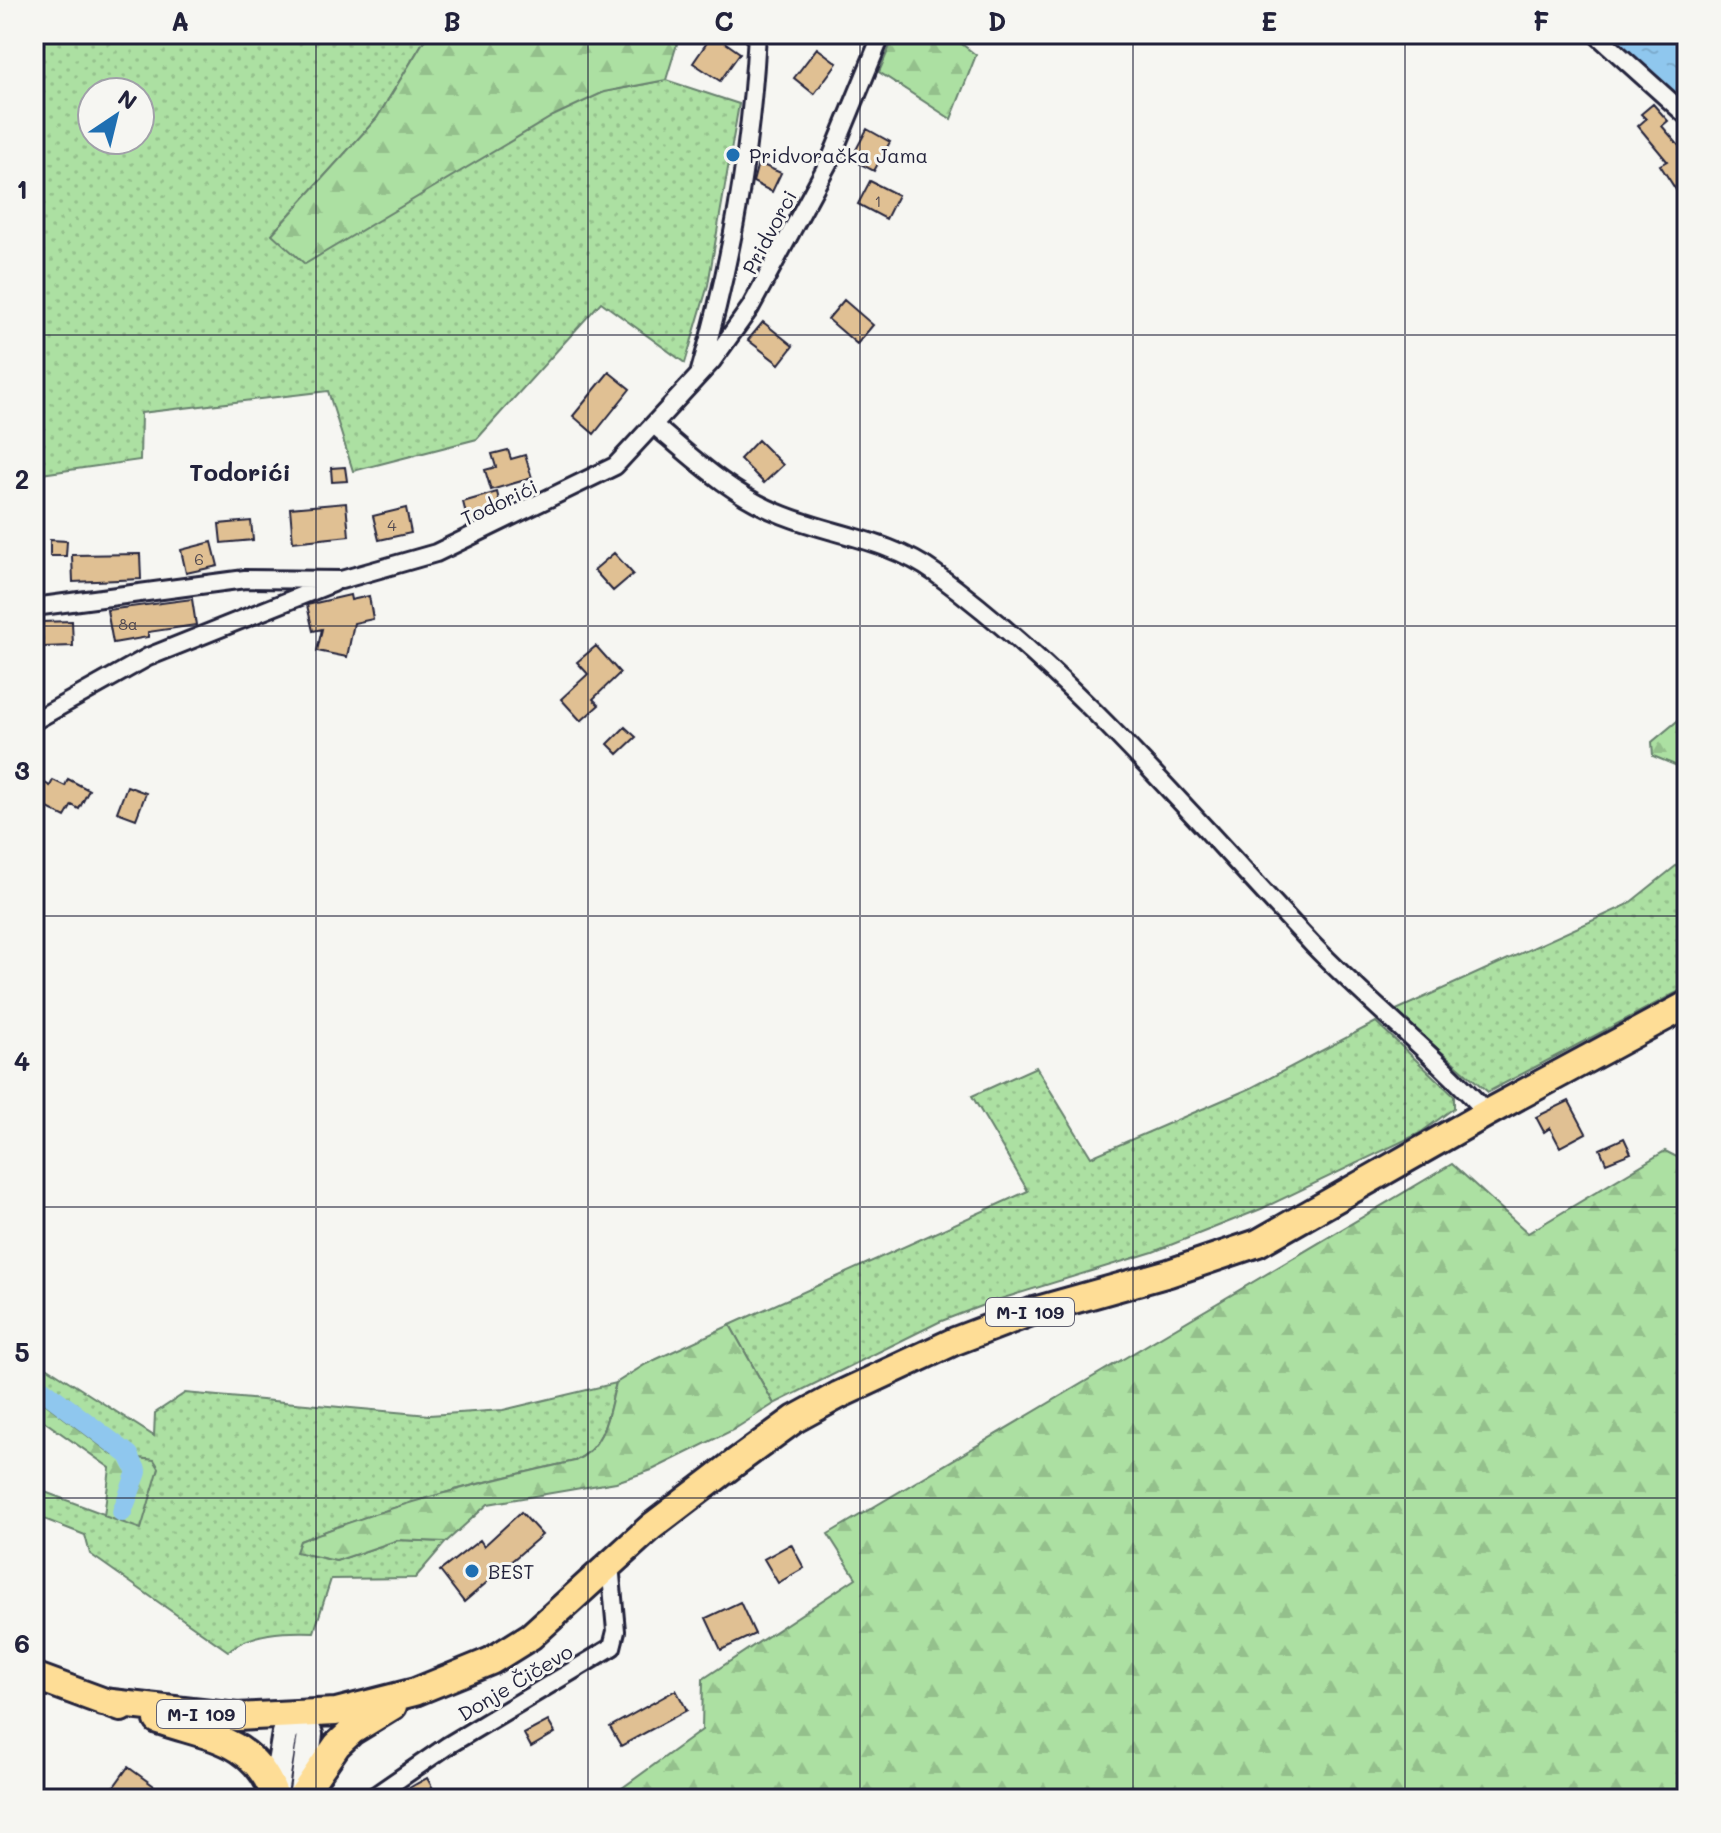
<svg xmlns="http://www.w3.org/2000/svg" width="1721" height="1833" viewBox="0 0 1721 1833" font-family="Mali,sans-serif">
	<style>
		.grass { fill: url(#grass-dots); stroke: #67816e; stroke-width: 2; fill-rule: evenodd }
		.forest { fill: url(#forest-firs); stroke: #67816e; stroke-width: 2 }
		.water { fill: url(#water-ripples); stroke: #6385a6; stroke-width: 2 }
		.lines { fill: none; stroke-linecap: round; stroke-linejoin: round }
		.canal { stroke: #8fc7ee; stroke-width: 20 }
		.building { fill: #e0c093; stroke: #22223b; stroke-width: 2 }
		.street-casing { stroke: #22223b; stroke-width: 22 }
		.secondary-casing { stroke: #22223b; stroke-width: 30 }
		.primary-casing { stroke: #22223b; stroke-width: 32 }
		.street { stroke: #f6f6f2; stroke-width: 16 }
		.secondary { stroke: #f6f6f2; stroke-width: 24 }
		.primary { stroke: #fedd96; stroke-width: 26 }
		.grid { fill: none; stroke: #22223b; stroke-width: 2; stroke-opacity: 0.55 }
		.poi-dot { fill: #1f6fb2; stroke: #f6f6f2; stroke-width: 3 }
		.labels { text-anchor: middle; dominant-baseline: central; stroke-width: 6; stroke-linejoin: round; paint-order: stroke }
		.number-label { font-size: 16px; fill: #524a51 }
		.shield { fill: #f6f6f2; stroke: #626272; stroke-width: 2 }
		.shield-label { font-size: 18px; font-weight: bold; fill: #22223b }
		.poi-label { font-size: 20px; fill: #22223b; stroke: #f6f6f2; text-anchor: start }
		.street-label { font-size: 20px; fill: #22223b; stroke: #f6f6f2 }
		.quarter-label { font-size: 24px; font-weight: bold; fill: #22223b; stroke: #f6f6f2 }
		.neatline { fill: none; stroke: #22223b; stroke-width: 3 }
		.grid-label { font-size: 26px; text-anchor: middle; font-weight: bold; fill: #22223b }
	</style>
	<defs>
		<pattern id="grass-dots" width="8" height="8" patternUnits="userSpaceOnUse" patternTransform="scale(2)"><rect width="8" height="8" fill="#ace0a2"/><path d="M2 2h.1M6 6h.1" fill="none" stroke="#94c08c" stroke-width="1.8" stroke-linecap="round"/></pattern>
		<pattern id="forest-firs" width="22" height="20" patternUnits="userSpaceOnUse" patternTransform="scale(2)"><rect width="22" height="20" fill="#ace0a2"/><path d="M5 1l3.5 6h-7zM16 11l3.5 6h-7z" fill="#94c08c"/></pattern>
		<pattern id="water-ripples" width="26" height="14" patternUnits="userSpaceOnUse" patternTransform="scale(2)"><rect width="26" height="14" fill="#8fc7ee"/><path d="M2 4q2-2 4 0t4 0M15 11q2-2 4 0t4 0" fill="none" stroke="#7babcd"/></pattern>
	</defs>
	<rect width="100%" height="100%" fill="#f6f6f2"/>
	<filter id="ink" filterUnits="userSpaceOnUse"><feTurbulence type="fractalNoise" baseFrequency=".0125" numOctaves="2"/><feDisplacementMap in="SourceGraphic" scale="16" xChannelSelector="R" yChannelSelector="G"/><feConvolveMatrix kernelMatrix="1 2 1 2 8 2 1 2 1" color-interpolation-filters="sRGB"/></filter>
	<g filter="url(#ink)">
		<!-- grass -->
		<path class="grass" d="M34,34H428L377,118L272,234L604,92L666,80L739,104L708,285L685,363L601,302L477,439L353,471L328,391L141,413L140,460L34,475ZM92,92H140V140H92Z
			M1687,857V987L1488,1092L1394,1011L1627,905Z
			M1376,1022L1454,1096V1108L1420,1133L1261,1209L1153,1252L994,1301L939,1322L774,1404L730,1325L1028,1191L972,1096L1036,1067L1091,1157L1251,1088Z
			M34,1359L154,1436L155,1413L185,1393L429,1415L503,1410L616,1383C608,1413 606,1446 575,1461C480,1482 390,1505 300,1541L297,1552L336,1561L398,1540L446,1542L415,1578L331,1579L314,1632C285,1631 251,1632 228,1651L90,1554L85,1535L34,1515V1488L141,1528L154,1460L113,1455L34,1395Z
			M1474,1795L1612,1799H1457Z"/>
		<!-- forest -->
		<path class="forest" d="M428,34H680L666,80L604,92L553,116L305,264L272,234L377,118Z
			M895,34H949L976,55L951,119L879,72Z
			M1687,713V770L1653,756L1652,742Z
			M1665,1151L1687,1162V1799L1474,1795L1457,1799H607L702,1730L703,1679L856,1578L828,1534L1452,1164L1528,1233Z
			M730,1325L774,1404L733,1430L652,1470L616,1482L488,1504L446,1542L398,1540L336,1561L296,1552L300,1541C390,1505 480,1482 575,1461C606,1446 608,1413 616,1383L646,1364Z
			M34,1395L113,1455L154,1460L159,1468L141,1529L104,1516L110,1468L34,1414Z"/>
		<!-- water -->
		<path class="water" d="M1602,34H1687V105L1634,66Z"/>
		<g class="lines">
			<!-- canal -->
			<path class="canal" d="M34,1383L129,1455L137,1472L122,1512"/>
		</g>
		<!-- building -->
		<path class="building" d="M713,34L740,53L720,81L693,63Z
			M817,48L837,63L814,94L794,78Z
			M1653,104L1668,121L1662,126L1687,155V207L1660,165L1667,161L1638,126L1646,119L1641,114Z
			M867,129L890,142L874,171L851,159Z
			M758,163L781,173L772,192L753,182Z
			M870,181L898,195L886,219L858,204Z
			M844,300L873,325L857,344L828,319Z
			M763,322L793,346L779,364L748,340Z
			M609,372L630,389L594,434L573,416Z
			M758,440L783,465L764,483L740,459Z
			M508,450L511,459L525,455L532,478L491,490L485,470L496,467L492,454Z
			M345,467L347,481L332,482L331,468Z
			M497,492L501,509L468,522L463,502Z
			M346,503L349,536L293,542L290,508Z
			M406,508L411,533L379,540L373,516Z
			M251,521L253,540L221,543L219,524Z
			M50,540L67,541L66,556H50Z
			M212,542L218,566L186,573L181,550Z
			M614,553L633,574L613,591L594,570Z
			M140,554L141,579L73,582L72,555Z
			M350,595L351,600L369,596L373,619L354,623L347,657L317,651L322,629L313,631L307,605Z
			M192,599L196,625L148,632V637L113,643L107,610Z
			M72,621L73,646L43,647L41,622Z
			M596,646L620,673L593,699L599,705L581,721L561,699L588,674L577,662Z
			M625,727L636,737L618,754L608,744Z
			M68,779L89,790L79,809L72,805L65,817L34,801L43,782L50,786L53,780L65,786Z
			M127,786L146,793L136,819L117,812Z
			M1569,1101L1586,1133L1560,1147L1550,1128L1544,1132L1536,1117Z
			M1624,1138L1631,1153L1606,1163L1600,1149Z
			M521,1512L542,1535L464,1602L440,1571L480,1540L484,1546Z
			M791,1544L804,1568L778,1583L764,1559Z
			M740,1602L755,1634L721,1650L706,1618Z
			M676,1690L687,1710L621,1746L610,1727Z
			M548,1721L555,1733L531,1747L524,1734Z
			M128,1767L172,1799H105Z
			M427,1778L439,1799H391L416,1784Z"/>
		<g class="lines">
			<defs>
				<path id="street" d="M1596,34L1687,116
					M700,371C732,260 751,149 757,34
					M655,426C695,460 733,496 783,515C833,535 890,540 935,573C1078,678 1192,817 1313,945C1369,1003 1433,1053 1487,1113
					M34,607L245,579L341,580L436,553L615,466L712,361L750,308L831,158L882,34
					M34,721L148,657L333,583
					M370,1799L447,1746L612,1647L616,1631L610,1564"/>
				<path id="secondary" d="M274,1799L285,1733L299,1714L310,1734L301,1798"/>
				<path id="primary" d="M34,1676L121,1708
					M103,1702L237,1717L336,1712L415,1692L491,1661L531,1636L651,1527L736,1462L795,1419L839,1395L955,1341L1034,1311L1169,1273L1258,1243L1487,1113L1687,1005
					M158,1720C211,1738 254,1739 275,1796
					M301,1797L337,1745L352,1731L393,1706"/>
			</defs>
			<!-- street casing -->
			<use href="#street" class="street-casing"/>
			<!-- secondary casing -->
			<use href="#secondary" class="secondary-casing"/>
			<!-- primary casing -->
			<use href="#primary" class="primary-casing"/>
			<!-- street -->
			<use href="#street" class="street"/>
			<!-- secondary -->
			<use href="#secondary" class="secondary"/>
			<!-- primary -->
			<use href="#primary" class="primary"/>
		</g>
	</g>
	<!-- grid -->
	<path class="grid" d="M316,34V1799M588,34V1799M860,34V1799M1133,34V1799M1405,34V1799M34,335H1687M34,626H1687M34,916H1687M34,1207H1687M34,1498H1687"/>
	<!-- markers -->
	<g class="poi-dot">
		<circle cx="733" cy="155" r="8"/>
		<circle cx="472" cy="1571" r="8"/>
	</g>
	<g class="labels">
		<!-- number labels -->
		<g class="number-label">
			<text x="878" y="200">1</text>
			<text x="392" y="524">4</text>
			<text x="199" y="558">6</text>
			<text x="128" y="623">8a</text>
		</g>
		<!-- shield labels -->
		<g class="shield">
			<rect x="986" y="1298" width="88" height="28" rx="6"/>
			<rect x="157" y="1700" width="88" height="28" rx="6"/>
		</g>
		<g class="shield-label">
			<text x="1030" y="1312">M-I 109</text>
			<text x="201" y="1714">M-I 109</text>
		</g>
		<!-- poi labels -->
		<g class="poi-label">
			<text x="749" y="155">Pridvoračka Jama</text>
			<text x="488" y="1571">BEST</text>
		</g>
		<!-- street labels -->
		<g class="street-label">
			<text transform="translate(769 232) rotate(-62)">Pridvorci</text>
			<text transform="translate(499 502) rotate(-25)">Todorići</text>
			<text transform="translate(515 1682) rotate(-31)">Donje Čičevo</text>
		</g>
		<!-- quarter labels -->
		<g class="quarter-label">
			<text x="240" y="471">Todorići</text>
		</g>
	</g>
	<!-- margin -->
	<rect width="1721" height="1833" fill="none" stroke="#f6f6f2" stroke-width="88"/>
	<!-- north arrow -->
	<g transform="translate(116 116) rotate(35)"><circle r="38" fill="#f6f6f2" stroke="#a1a1a9" stroke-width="2"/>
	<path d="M0-6L14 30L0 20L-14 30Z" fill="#1f6fb2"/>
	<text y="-12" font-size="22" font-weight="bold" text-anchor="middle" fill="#22223b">N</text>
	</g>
	<rect x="44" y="44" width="1633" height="1745" class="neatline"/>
	<g class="grid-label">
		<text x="180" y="31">A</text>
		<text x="452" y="31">B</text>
		<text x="724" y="31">C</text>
		<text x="997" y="31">D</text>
		<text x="1269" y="31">E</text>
		<text x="1541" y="31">F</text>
		<text x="22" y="199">1</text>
		<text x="22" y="489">2</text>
		<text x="22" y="780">3</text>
		<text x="22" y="1071">4</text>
		<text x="22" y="1362">5</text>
		<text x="22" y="1653">6</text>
	</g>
</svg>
